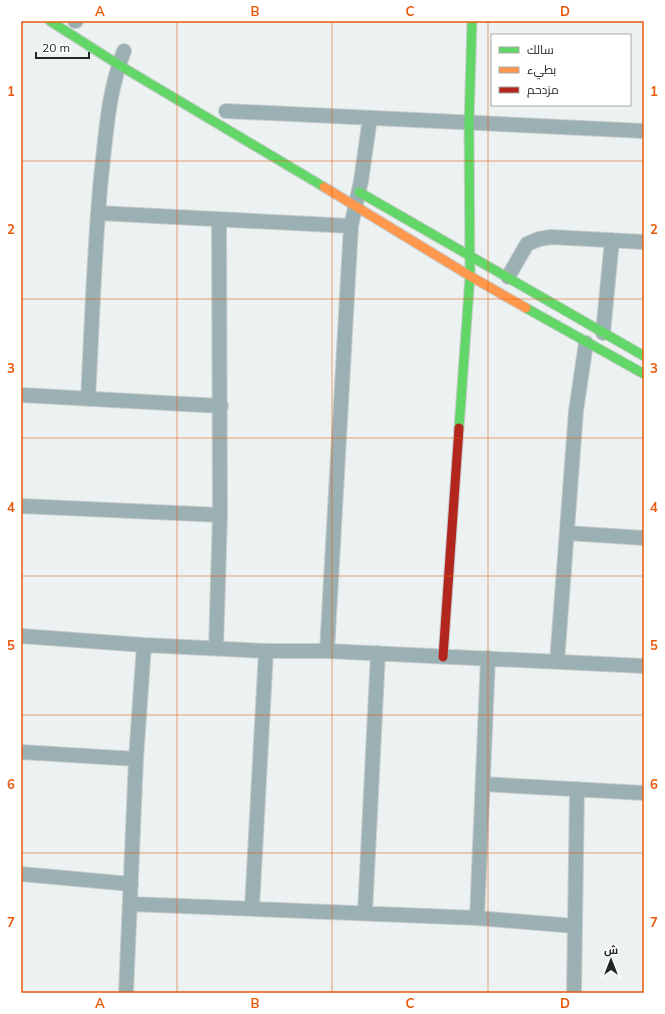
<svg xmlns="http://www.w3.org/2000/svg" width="665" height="1014" viewBox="0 0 665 1014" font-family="Mulish,Cairo,sans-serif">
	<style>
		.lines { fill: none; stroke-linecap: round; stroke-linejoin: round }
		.street-casing { stroke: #c8cccc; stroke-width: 16 }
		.fast-casing { stroke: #c8cccc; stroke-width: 11 }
		.slow-casing { stroke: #c8cccc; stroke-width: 11 }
		.jam-casing { stroke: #c8cccc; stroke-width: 11 }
		.street { stroke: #9bb0b2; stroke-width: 14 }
		.fast { stroke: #63d668; stroke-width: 9 }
		.slow { stroke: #ff974d; stroke-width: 9 }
		.jam { stroke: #b3261e; stroke-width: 9 }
		.grid { fill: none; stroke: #e8590c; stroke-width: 1; stroke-opacity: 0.55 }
		.neatline { fill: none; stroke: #e8590c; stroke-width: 1.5 }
		.grid-label { font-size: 13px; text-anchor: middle; font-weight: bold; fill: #e8590c }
	</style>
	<rect width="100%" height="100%" fill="#ecf1f1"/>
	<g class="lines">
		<defs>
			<path id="street" d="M75,21H76
				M226,111L644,131
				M98,213L351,226
				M508,277L527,244L539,239L551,237L644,242
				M603,333L612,240
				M21,395L221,406
				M88,399C92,325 94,251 101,178C106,134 108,92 124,51
				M21,506L220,515
				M567,533L644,538
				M21,636L144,645L266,651H327L644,666
				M216,648L220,515L219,219
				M327,651L351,226L361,181L370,118
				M557,662L576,411L586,343
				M21,752L136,759
				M483,784L644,793
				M21,874L131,884
				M131,904L477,918L574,926
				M252,908L266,651
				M365,913L378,653
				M477,918L488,658
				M126,993L136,759L144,645
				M574,993L577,789"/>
			<path id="fast" d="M50,21L119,65L324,187
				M359,192L644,356
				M526,308L644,374
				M459,428L470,276L469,123L472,21"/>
			<path id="slow" d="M324,187L470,276L526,308"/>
			<path id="jam" d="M443,657L459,428"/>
		</defs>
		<!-- street casing -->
		<use href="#street" class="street-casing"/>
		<!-- fast casing -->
		<use href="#fast" class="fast-casing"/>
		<!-- slow casing -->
		<use href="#slow" class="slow-casing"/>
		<!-- jam casing -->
		<use href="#jam" class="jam-casing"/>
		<!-- street -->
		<use href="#street" class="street"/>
		<!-- fast -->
		<use href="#fast" class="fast"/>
		<!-- slow -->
		<use href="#slow" class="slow"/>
		<!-- jam -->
		<use href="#jam" class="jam"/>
	</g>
	<!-- grid -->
	<path class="grid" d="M177,21V993M332,21V993M488,21V993M21,161H644M21,299H644M21,438H644M21,576H644M21,715H644M21,853H644"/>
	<!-- border -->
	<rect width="665" height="1014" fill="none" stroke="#ffffff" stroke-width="44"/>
	<!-- legend -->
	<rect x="491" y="34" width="140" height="72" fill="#ffffff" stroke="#a7a8a8"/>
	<rect x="499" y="47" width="20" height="6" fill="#63d668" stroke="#a7a8a8"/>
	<text x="527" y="54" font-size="12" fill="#222626">سالك</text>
	<rect x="499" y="67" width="20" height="6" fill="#ff974d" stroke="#a7a8a8"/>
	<text x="527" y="74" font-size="12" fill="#222626">بطيء</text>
	<rect x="499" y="87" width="20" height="6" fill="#b3261e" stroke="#a7a8a8"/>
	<text x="527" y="94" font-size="12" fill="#222626">مزدحم</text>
	<!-- north arrow -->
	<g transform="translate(611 960)" stroke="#ffffff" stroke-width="3" paint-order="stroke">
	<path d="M0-3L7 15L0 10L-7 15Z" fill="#222626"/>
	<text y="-6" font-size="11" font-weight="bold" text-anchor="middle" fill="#222626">ش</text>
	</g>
	<!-- scale -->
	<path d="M36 52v6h53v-6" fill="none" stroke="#222626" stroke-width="2"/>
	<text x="42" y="52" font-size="12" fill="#222626" stroke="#ffffff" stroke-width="3" paint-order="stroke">20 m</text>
	<rect x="22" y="22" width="621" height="970" class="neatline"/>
	<g class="grid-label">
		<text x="100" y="16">A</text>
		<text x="255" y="16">B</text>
		<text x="410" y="16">C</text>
		<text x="565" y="16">D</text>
		<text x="11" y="96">1</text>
		<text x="654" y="96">1</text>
		<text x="11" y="234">2</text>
		<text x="654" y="234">2</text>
		<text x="11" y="373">3</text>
		<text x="654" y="373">3</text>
		<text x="11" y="512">4</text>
		<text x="654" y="512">4</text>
		<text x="11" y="650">5</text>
		<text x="654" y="650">5</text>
		<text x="11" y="789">6</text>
		<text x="654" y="789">6</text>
		<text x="11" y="927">7</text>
		<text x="654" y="927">7</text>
		<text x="100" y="1008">A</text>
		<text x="255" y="1008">B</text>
		<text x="410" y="1008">C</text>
		<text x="565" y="1008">D</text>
	</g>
</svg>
